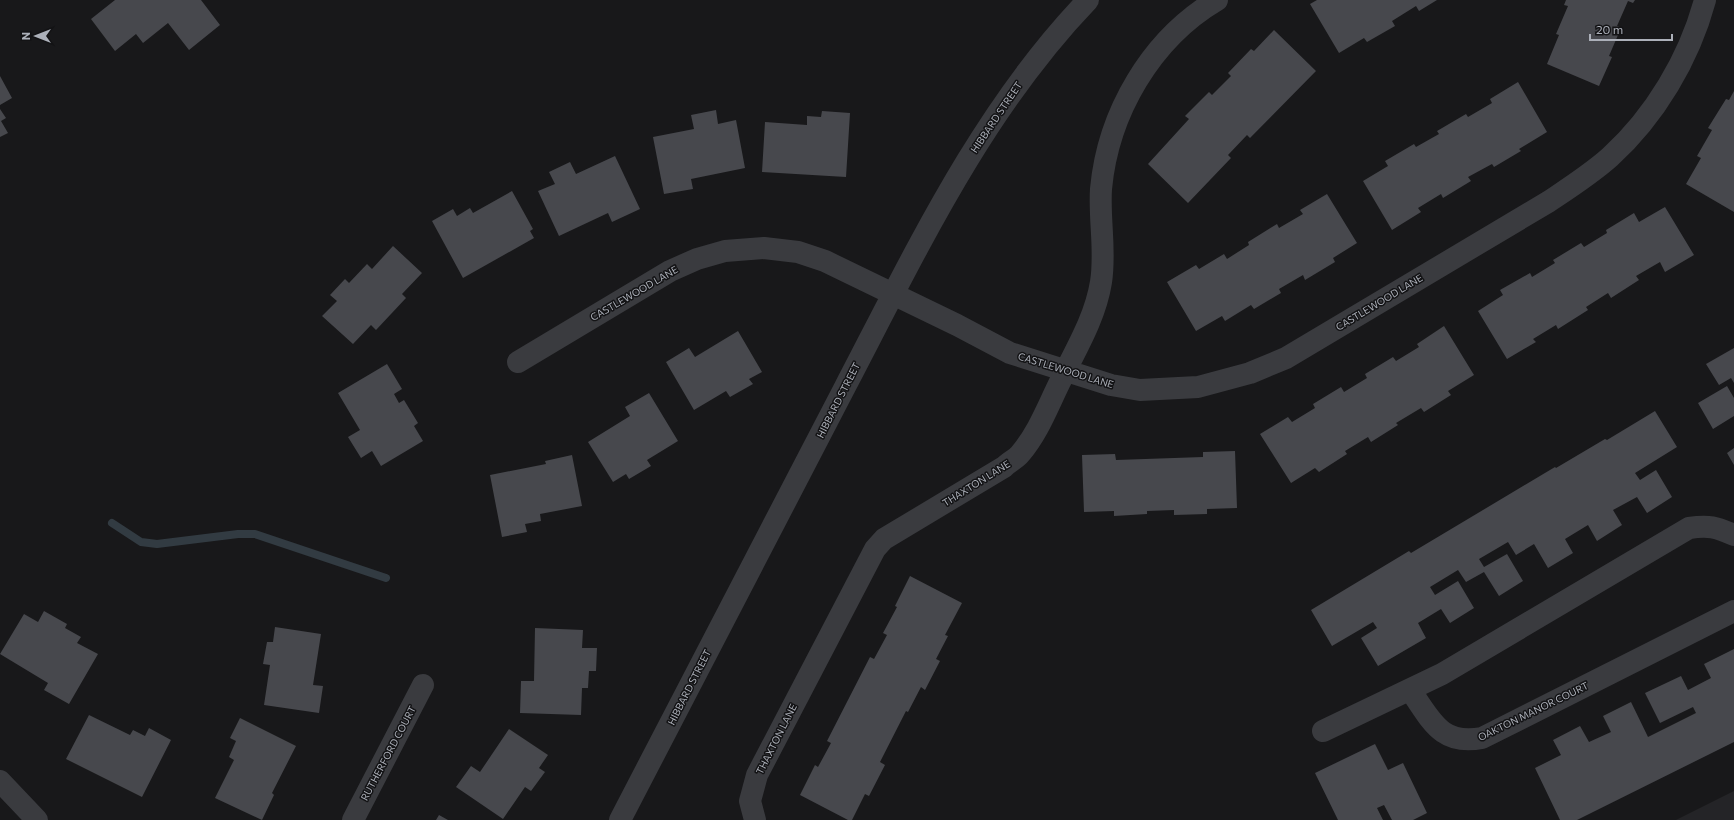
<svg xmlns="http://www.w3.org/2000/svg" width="1734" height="820" viewBox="0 0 1734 820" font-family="Commissioner,sans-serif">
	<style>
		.built { fill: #242427 }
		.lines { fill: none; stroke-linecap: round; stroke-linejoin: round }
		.stream { stroke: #323b42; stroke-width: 8 }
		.building { fill: #47484d }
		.street { stroke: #3a3b3f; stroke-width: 22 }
		.labels { text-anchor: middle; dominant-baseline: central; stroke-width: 3; stroke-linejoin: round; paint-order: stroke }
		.street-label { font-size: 10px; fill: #acb0b9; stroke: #131315 }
	</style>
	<rect width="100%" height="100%" fill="#18181a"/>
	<!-- built -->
	<path class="built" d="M1734,791V820H1676Z"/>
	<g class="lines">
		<!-- stream -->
		<path class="stream" d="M112,523L141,542L157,544L238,534H255L386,578"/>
	</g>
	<!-- building -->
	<path class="building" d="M115,0H201L220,25L189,50L168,23L143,43L136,34L115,51L91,19Z
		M1317,0H1437L1419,11L1416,6L1392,21L1395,26L1367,42L1364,38L1339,53L1310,4Z
		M1566,0H1635L1633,3L1628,1L1617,26L1621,28L1609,56L1612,57L1599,86L1547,64L1559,35L1556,34L1568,6L1564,5Z
		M1274,30L1316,71L1250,138L1247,135L1228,155L1231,158L1188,203L1148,164L1189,119L1185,116L1209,92L1212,95L1231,76L1228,73L1251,49L1254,51Z
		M0,76L12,98L0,105Z
		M1518,82L1547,132L1519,149L1521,151L1494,167L1492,164L1468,177L1471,181L1443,198L1441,194L1418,208L1421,212L1392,230L1363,181L1388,166L1385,161L1414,144L1416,147L1439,134L1437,131L1466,114L1468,117L1492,103L1490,99Z
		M1734,91V212L1686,184L1701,158L1697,156L1712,130L1708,128L1726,99L1729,100Z
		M0,109L6,118L1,121L8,133L0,137Z
		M716,110L718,124L736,120L745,168L691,179L693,189L664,194L653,137L694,129L691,115Z
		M822,111L850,113L846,177L762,172L765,122L807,125V116L821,117Z
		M615,156L640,209L612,222L608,213L559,236L538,191L555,184L549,172L570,162L576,174Z
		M512,191L533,229L530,231L534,238L463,278L432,221L453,209L457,216L470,208L473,213Z
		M1327,194L1357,243L1333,258L1335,262L1305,280L1303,275L1279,289L1281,293L1254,309L1251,305L1225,321L1222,316L1196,331L1167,282L1196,265L1199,269L1224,254L1227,259L1249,245L1248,242L1277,224L1279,228L1303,214L1300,210Z
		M1665,207L1694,255L1665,272L1660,262L1636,276L1639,280L1611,298L1608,293L1586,307L1588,310L1558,329L1556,325L1533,339L1536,342L1507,359L1478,311L1503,295L1500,290L1530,273L1532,277L1555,263L1553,260L1581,243L1584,247L1607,233L1606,230L1634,213L1639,222Z
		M393,246L422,273L402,294L406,298L376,330L371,325L353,344L322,316L337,301L330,295L345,279L349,283L367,264L372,269Z
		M1444,326L1474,375L1448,391L1451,395L1424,412L1421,408L1396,423L1398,425L1371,442L1368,437L1345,451L1347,454L1319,472L1315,468L1291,483L1260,434L1288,417L1292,422L1315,408L1313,404L1341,387L1344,392L1367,378L1365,374L1393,357L1396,361L1419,347L1417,344Z
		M738,331L762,372L749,379L753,384L730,397L726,391L694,410L666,362L689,348L695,357Z
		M1734,348V383L1731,378L1719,385L1706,364Z
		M387,364L402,389L394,394L399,403L404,400L418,423L414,426L423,441L381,466L372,451L361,458L348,437L360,430L338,393Z
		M1727,386L1734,398V416L1713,429L1698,403Z
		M649,393L678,441L647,460L651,466L629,479L626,474L613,482L588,442L630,416L625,407Z
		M1655,411L1677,447L1635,473L1640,480L1656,470L1672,497L1647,513L1637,497L1613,510L1622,525L1597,541L1588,525L1565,539L1573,553L1548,568L1534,544L1516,555L1508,542L1479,559L1484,567L1507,554L1523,581L1499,596L1484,572L1466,582L1458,570L1430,587L1435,595L1458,581L1474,608L1450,623L1441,609L1418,623L1426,638L1378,666L1361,638L1377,628L1373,622L1332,646L1311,610L1409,551L1411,553L1555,467L1556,468L1605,439L1607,440Z
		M1734,448V465L1727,453Z
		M1235,451L1237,508L1207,509V514L1174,515V510L1147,511V514L1114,516V511L1084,512L1082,455L1115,454L1116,460L1203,457V452Z
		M572,455L582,506L540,514L541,521L525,524L527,532L502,537L490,475L546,464L545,461Z
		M910,576L962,603L945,635L948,636L936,659L940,661L925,690L921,687L908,712L906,711L880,762L885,765L869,796L865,794L852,820H848L800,795L815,765L818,767L831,743L827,741L870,657L874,659L887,635L883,633L897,607L895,606Z
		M44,611L67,624L65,628L81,637L77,643L98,654L69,704L44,690L48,683L0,654L24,614L38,622Z
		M275,627L321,634L313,685L323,686L319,713L264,705L270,665L263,664L267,642H273Z
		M535,628L583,630L582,648H597L596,671H589L588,688H582L581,715L520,713L521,681H534Z
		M1734,649V742L1577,820H1560L1535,768L1561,755L1553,740L1580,726L1589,742L1611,732L1603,716L1631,702L1648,737L1696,713L1693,707L1660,723L1645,693L1681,676L1688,690L1711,678L1704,664Z
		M89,715L130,735L133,730L145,736L149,728L171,740L142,797L66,759Z
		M240,718L296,746L272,793L274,795L262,820L215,798L234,760L229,757L236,741L230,738Z
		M509,729L548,755L539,768L545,772L531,791L525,787L503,819L456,787L471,766L480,772Z
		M1375,744L1388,770L1403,763L1427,813L1413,820H1392L1384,805L1377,808L1383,820H1338L1315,773Z
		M439,815L448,820H436Z"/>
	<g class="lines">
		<!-- street -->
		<path class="street" d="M518,362L670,271L697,259L725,251L764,248L798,252L825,261L957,325L1010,353L1111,385L1140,390L1198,387L1250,373L1286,358L1548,202C1569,188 1591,174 1610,157C1655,116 1689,59 1705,0
			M1410,690C1431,719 1440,746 1482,738L1734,611
			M1323,731L1442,674L1689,528C1709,525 1716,527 1734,535
			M0,781L37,820
			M353,820L423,685
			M620,820C696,675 771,530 846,385C916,251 982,110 1088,0
			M755,820L750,801L757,775L875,549L884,539L1004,467C1009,462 1016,459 1020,454C1037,434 1046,411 1057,388C1073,354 1095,320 1101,282C1106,251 1099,220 1101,189C1108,113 1151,39 1217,0"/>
	</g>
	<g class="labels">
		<!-- street labels -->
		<g class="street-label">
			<text transform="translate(996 117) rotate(-56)">HIBBARD STREET</text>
			<text transform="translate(634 293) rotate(-30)">CASTLEWOOD LANE</text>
			<text transform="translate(1379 302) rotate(-31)">CASTLEWOOD LANE</text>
			<text transform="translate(1066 370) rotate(17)">CASTLEWOOD LANE</text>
			<text transform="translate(838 400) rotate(-63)">HIBBARD STREET</text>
			<text transform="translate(976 483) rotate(-32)">THAXTON LANE</text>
			<text transform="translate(689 687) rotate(-63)">HIBBARD STREET</text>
			<text transform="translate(1533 711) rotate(-26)">OAKTON MANOR COURT</text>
			<text transform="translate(776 739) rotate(-63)">THAXTON LANE</text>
			<text transform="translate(388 753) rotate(-62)">RUTHERFORD COURT</text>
		</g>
	</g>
	<!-- north arrow -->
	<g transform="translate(36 36) rotate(270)" stroke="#131315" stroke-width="3" paint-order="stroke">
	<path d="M0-3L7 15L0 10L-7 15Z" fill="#acb0b9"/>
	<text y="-6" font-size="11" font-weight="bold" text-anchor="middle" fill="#acb0b9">N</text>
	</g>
	<!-- scale -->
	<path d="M1590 34v6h82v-6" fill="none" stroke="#acb0b9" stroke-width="2"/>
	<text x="1596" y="34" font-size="12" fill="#acb0b9" stroke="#131315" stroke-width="3" paint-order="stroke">20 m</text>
</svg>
